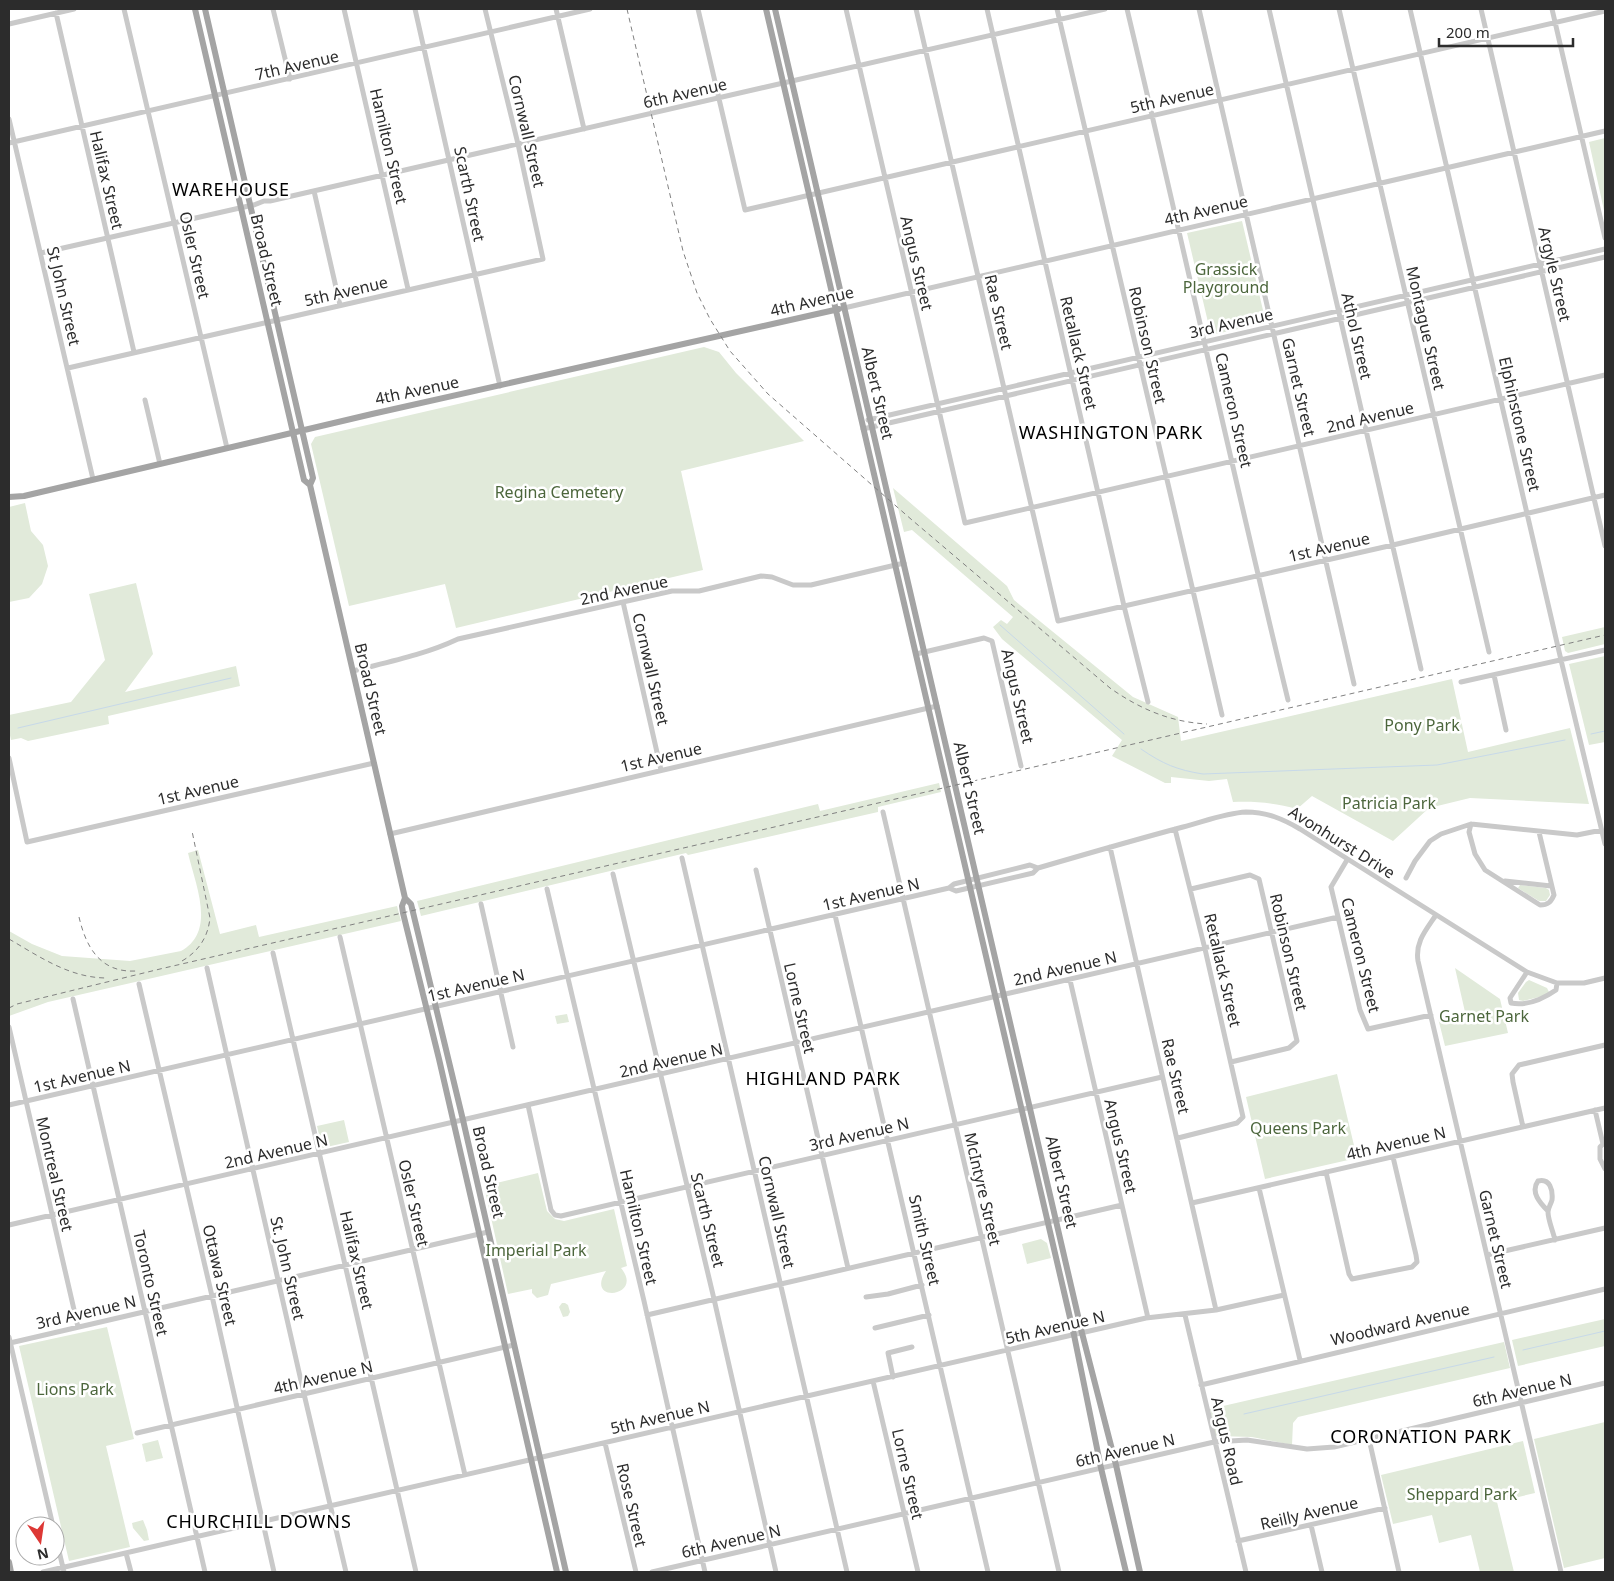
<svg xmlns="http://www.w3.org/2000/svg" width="1614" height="1581" viewBox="0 0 1614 1581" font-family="'Noto Sans',sans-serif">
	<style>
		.green { fill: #e1eada }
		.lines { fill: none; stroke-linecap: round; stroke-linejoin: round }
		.stream { stroke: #c7d9e9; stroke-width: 1 }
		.minor { stroke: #c9c9c9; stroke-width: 5 }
		.major { stroke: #a4a4a4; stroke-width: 6 }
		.rail { stroke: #818181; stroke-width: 1; stroke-dasharray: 5 4; stroke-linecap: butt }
		.labels { text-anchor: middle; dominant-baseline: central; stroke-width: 5; stroke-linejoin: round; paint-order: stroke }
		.street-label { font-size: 16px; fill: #2c2c2c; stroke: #fff }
		.park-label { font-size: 16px; fill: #4c663c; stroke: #fff }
		.neighbourhood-label { font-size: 18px; letter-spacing: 1px; fill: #000; stroke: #fff }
	</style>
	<rect width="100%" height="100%" fill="#fff"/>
	<!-- green -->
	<path class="green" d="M1605,138V215L1589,142Z
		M1242,221L1266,323L1211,335L1187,233Z
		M704,347L719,352L736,373L804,441L681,471L703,570L456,628L445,584L349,606L311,444L315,437Z
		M893,488L1007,586L1014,600L1133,697L1178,717L1181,741L1452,679L1468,752L1570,728L1589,804L1470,798L1429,808L1393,841L1312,796L1297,809C1276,803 1255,801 1233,802L1227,779L1209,781L1171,777V783H1165L1112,756L1122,740L1002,639L993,627L1001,620L1007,624L1013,617L912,530L904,532Z
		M25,503L31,531L43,545L48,566L42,584L29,598L9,602V507Z
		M136,583L153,654L125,692L236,666L240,686L108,716L109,724L28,741L21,738L11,740L9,731V715L71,702L105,660L89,594Z
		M1605,627V644L1568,653L1565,651L1562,637Z
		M1605,656V742L1589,745L1569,664Z
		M939,783L941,792L878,807V812L688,855L686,853L421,916L417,901L818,804L820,811Z
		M198,850L220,934L256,925L259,937L397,906L401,921L48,1002L9,1016V931L32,944L62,956L130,961L181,951C217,931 195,884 188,853Z
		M1520,885L1546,888L1549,890L1550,895L1546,901H1539L1518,888Z
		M1455,968L1500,999L1508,1033L1445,1046L1438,1018L1465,1012Z
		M1529,980L1547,988L1549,992L1547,995L1523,1001L1519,1000L1518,993L1526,982Z
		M567,1014L569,1022L557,1024L555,1016Z
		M1337,1074L1357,1158L1265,1179L1246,1097Z
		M344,1120L349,1142L322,1148L317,1126Z
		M538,1173L547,1211L555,1219L564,1221L614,1209L627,1266L621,1268C645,1297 584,1304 606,1271L551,1284L548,1295L537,1298L532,1293V1289L508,1294L484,1186Z
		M1041,1239L1047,1243L1051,1258L1027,1264L1022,1244Z
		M562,1303H565L568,1305L570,1312L568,1316L563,1317L559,1307Z
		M1605,1319V1346L1518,1366L1512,1340Z
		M107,1327L134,1439L106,1446L130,1547L69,1561L19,1346Z
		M1504,1342L1510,1368L1298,1417L1293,1423L1292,1445L1252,1437L1217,1436L1215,1434L1210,1409Z
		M1605,1422V1558L1564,1568L1534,1439Z
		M158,1440L163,1458L146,1462L142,1444Z
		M1523,1441L1535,1493L1497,1502L1514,1572H1480L1471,1535L1439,1543L1432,1515L1393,1524L1381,1475Z
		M143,1520L147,1530L149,1540L144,1541L133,1528L132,1523Z"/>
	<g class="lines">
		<!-- stream -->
		<path class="stream" d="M1000,625L1124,734
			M18,728L231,678
			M1591,734L1605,731
			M1141,749C1163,764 1177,770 1203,774L1437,765L1565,740
			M1523,1350L1605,1331
			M1244,1414L1494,1357"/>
		<!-- minor -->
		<path class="minor" d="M124,9L227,448
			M273,9L290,79
			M344,9L408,289
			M415,9L500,386
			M556,9L584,129
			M698,9L745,210L1605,11
			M846,9L965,523L1605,375
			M916,9L1058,621L1393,545L1605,495
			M987,9L1124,606L1148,702
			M1057,9L1222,715
			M1127,9C1182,239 1232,470 1288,700
			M1199,9L1354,684
			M1269,9L1421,669
			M1339,9L1489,652
			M1410,9L1561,660L1605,844
			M1481,9L1605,546
			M1552,9L1605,238
			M56,13L134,352
			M9,24L74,9
			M9,119L93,479
			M9,143L590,9
			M314,191L340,305
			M254,205L264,201H270L1105,9
			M41,253L253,205
			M844,308L1605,131
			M68,368L543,259L518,144L485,9
			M145,400L160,464
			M868,420L1605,249
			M863,429L1605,257
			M623,602L661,770
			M916,654L984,638L992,641L1021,766
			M353,671C388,662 424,655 458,639L672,591H699L761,576L772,577L793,585H811L904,563
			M1494,675L1506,730
			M1461,682L1605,650
			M9,758L27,842L374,763
			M883,812L1059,1572
			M1471,824L1469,832L1475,854L1485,870L1540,905C1548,905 1551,902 1554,895L1539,832
			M1175,829L1205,949L1243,1117L1237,1123L1178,1138
			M390,834L937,706
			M1110,847L1216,1310
			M682,858L847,1572
			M1347,860L1331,887L1360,1010L1368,1029L1431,1015
			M756,870L848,1268
			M613,874L714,1299L776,1572
			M1406,878L1415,861L1430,841L1441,834L1471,824L1577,835L1602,830
			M1505,881L1551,886
			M949,888L956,891L1033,873L1038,868C1086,854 1134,840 1183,827C1203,822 1225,813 1246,812C1267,812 1283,819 1300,829L1527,972L1557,983H1584L1605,978
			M547,889L644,1301L705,1572
			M1191,889L1250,875L1259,879L1297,1041L1289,1048L1231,1062
			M481,904L513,1047
			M835,915L988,1572
			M1436,915C1426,930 1415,942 1418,961L1561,1572
			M340,937L465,1475
			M273,953L416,1572
			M207,968L304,1394L346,1572
			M1527,972L1510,998L1511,1003C1526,1006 1543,999 1556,990L1557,983
			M1070,980L1148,1318
			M139,984L212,1296L274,1572
			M73,999L205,1572
			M9,1027L78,1327
			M9,1105L936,891L949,888L954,884L1030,865L1038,868
			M528,1105L551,1210L555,1215L561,1216L1162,1077
			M1595,1110L1603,1144L1600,1147V1159L1605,1169
			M1523,1127L1513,1082L1512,1074L1519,1065L1605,1045
			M1326,1172L1349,1274L1352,1279L1412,1267L1417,1262L1416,1255L1393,1157
			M1259,1188L1300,1360
			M1192,1203L1605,1108
			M1548,1211C1540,1203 1530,1192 1538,1181C1550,1178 1553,1190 1552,1200C1551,1204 1548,1208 1548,1212C1548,1220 1553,1231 1555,1240
			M9,1225L1338,917
			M1487,1255L1605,1228
			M866,1297L888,1294L922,1285
			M647,1315L1122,1205
			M1185,1315L1246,1572
			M875,1328L929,1315
			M9,1337L53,1526
			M10,1343L488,1232
			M893,1377L888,1353L912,1347
			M873,1381L918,1572
			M1201,1385L1605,1289
			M137,1433L514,1345
			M1369,1439L1399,1572
			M605,1443L636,1572
			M1311,1525L1322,1572
			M55,1534L64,1572
			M1238,1541L1385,1508
			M126,1553L131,1572
			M43,1572L1146,1318L1216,1310L1284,1295
			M652,1572L1214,1442L1247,1440L1307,1449L1334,1447L1605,1383"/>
		<!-- major -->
		<path class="major" d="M195,9L304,480L310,485
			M205,9L313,478L310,485L405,898L402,906L403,913L439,1059L557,1572
			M766,9L1074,1335L1101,1468L1126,1572
			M775,9L1082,1333L1116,1465L1140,1572
			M9,497L24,496L372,414L839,309
			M405,898L411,904L463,1120L566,1572
			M9,1562L11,1572"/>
		<!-- rail -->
		<path class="rail" d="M627,9L683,251L697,293L710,319L730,351L768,394L912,520L1110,688C1140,709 1170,722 1207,724
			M79,917C86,947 100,973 136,971
			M9,939C40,957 70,978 107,978
			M182,961C199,951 208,937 210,918L192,831
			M9,1008L17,1004L160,969L1605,635"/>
	</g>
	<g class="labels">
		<!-- street labels -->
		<g class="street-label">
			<text transform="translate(297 65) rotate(-13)">7th Avenue</text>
			<text transform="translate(685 93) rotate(-13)">6th Avenue</text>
			<text transform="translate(1172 98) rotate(-13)">5th Avenue</text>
			<text transform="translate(527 131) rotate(77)">Cornwall Street</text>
			<text transform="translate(389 146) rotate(77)">Hamilton Street</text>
			<text transform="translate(107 180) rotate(77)">Halifax Street</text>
			<text transform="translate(470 194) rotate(78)">Scarth Street</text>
			<text transform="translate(1206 210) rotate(-13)">4th Avenue</text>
			<text transform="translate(195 255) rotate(77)">Osler Street</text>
			<text transform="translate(267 260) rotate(77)">Broad Street</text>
			<text transform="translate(917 263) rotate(77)">Angus Street</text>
			<text transform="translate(1555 274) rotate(77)">Argyle Street</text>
			<text transform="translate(346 291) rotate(-13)">5th Avenue</text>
			<text transform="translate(64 296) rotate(77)">St John Street</text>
			<text transform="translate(812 301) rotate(-13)">4th Avenue</text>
			<text transform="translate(999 312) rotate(77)">Rae Street</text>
			<text transform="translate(1231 323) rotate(-13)">3rd Avenue</text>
			<text transform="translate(1426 328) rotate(77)">Montague Street</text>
			<text transform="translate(1357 336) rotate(77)">Athol Street</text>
			<text transform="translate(1148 345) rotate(77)">Robinson Street</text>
			<text transform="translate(1079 353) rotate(77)">Retallack Street</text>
			<text transform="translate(1299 387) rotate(77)">Garnet Street</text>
			<text transform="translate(417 390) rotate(-12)">4th Avenue</text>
			<text transform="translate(878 393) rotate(77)">Albert Street</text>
			<text transform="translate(1234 410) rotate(77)">Cameron Street</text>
			<text transform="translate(1370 417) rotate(-13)">2nd Avenue</text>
			<text transform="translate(1520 424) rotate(77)">Elphinstone Street</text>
			<text transform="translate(1329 547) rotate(-13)">1st Avenue</text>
			<text transform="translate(624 590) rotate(-12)">2nd Avenue</text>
			<text transform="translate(651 669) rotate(77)">Cornwall Street</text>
			<text transform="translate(371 689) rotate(77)">Broad Street</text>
			<text transform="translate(1018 696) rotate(77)">Angus Street</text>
			<text transform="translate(661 757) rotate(-13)">1st Avenue</text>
			<text transform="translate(970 788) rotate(77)">Albert Street</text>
			<text transform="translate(198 790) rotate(-13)">1st Avenue</text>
			<text transform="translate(1342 842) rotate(32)">Avonhurst Drive</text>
			<text transform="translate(871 894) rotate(-13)">1st Avenue N</text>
			<text transform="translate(1289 952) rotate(77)">Robinson Street</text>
			<text transform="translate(1361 955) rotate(76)">Cameron Street</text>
			<text transform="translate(1065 968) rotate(-13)">2nd Avenue N</text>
			<text transform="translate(1223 970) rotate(77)">Retallack Street</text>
			<text transform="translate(476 985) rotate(-13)">1st Avenue N</text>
			<text transform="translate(800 1008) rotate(77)">Lorne Street</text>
			<text transform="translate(671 1060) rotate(-13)">2nd Avenue N</text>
			<text transform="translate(82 1076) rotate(-13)">1st Avenue N</text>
			<text transform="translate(1176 1076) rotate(77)">Rae Street</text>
			<text transform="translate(859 1134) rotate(-13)">3rd Avenue N</text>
			<text transform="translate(1396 1143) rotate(-13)">4th Avenue N</text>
			<text transform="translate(1121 1146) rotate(77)">Angus Street</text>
			<text transform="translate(276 1151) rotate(-13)">2nd Avenue N</text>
			<text transform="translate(489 1172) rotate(77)">Broad Street</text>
			<text transform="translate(55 1174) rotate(77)">Montreal Street</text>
			<text transform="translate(1062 1182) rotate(77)">Albert Street</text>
			<text transform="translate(983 1189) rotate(77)">McIntyre Street</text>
			<text transform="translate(414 1203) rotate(77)">Osler Street</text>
			<text transform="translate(777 1212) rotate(77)">Cornwall Street</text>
			<text transform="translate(708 1220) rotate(76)">Scarth Street</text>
			<text transform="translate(639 1227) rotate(77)">Hamilton Street</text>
			<text transform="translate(1496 1239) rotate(77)">Garnet Street</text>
			<text transform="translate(925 1240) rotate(77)">Smith Street</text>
			<text transform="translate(357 1260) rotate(77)">Halifax Street</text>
			<text transform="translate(288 1268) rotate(77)">St. John Street</text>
			<text transform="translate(220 1275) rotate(77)">Ottawa Street</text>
			<text transform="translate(151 1283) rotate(77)">Toronto Street</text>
			<text transform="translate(86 1312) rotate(-13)">3rd Avenue N</text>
			<text transform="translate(1400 1324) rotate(-13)">Woodward Avenue</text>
			<text transform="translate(1055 1327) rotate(-13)">5th Avenue N</text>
			<text transform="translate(323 1377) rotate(-13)">4th Avenue N</text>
			<text transform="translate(1522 1390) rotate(-13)">6th Avenue N</text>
			<text transform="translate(660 1417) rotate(-13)">5th Avenue N</text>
			<text transform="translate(1227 1441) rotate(77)">Angus Road</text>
			<text transform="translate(1125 1450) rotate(-13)">6th Avenue N</text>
			<text transform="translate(908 1474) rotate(77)">Lorne Street</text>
			<text transform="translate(632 1505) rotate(77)">Rose Street</text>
			<text transform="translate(1309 1513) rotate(-13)">Reilly Avenue</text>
			<text transform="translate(731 1541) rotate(-13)">6th Avenue N</text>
		</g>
		<!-- park labels -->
		<g class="park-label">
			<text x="1226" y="269">Grassick<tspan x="1226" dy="18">Playground</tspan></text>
			<text x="559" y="492">Regina Cemetery</text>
			<text x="1422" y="725">Pony Park</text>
			<text x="1389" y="803">Patricia Park</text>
			<text x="1484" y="1016">Garnet Park</text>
			<text x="1298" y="1128">Queens Park</text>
			<text x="536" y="1250">Imperial Park</text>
			<text x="75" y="1389">Lions Park</text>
			<text x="1462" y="1494">Sheppard Park</text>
		</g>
		<!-- neighbourhood labels -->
		<g class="neighbourhood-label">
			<text x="231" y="189">WAREHOUSE</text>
			<text x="1111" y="432">WASHINGTON PARK</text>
			<text x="823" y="1078">HIGHLAND PARK</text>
			<text x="1421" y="1436">CORONATION PARK</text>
			<text x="259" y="1521">CHURCHILL DOWNS</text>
		</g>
	</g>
	<!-- border -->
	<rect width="1614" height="1581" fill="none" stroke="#2c2c2c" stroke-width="20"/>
	<!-- north arrow -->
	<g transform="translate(40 1541) rotate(167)"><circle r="24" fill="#ffffff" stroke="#ababab"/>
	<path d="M0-4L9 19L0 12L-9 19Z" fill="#dd3835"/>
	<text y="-8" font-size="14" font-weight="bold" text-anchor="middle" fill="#2c2c2c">N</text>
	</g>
	<!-- scale -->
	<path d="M1439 38v8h134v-8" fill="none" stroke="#2c2c2c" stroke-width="2.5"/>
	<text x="1446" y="38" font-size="15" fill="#2c2c2c" stroke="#ffffff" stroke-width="4" paint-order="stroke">200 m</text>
</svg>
